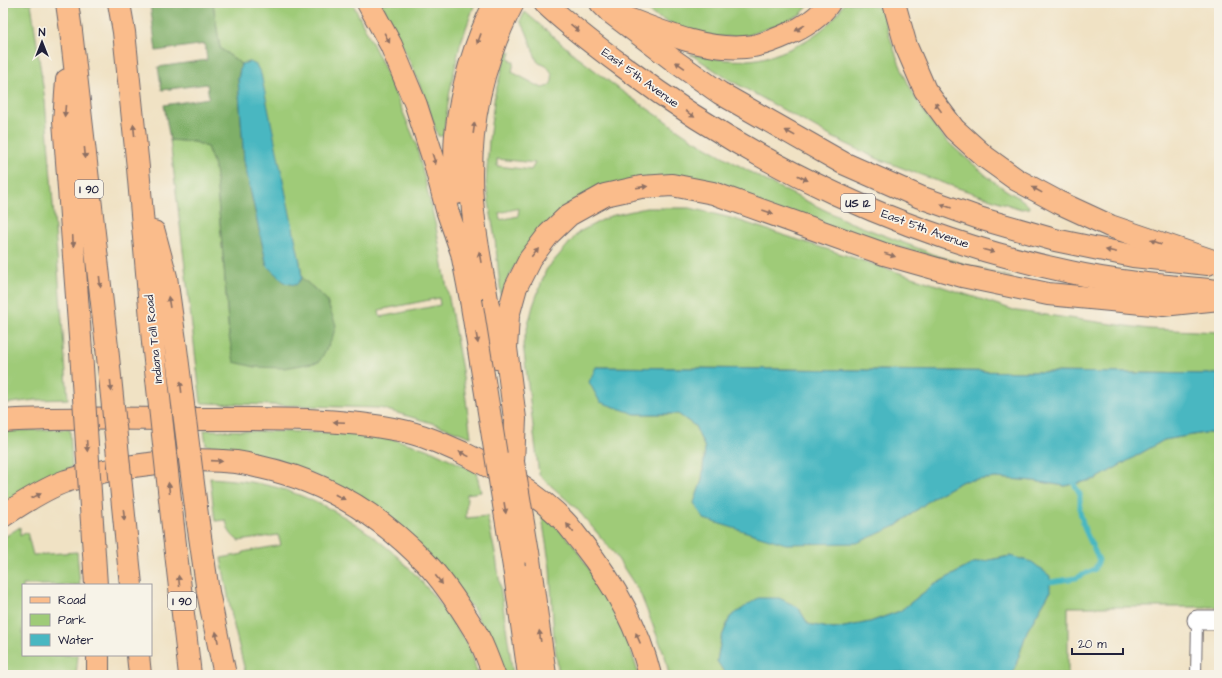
<svg xmlns="http://www.w3.org/2000/svg" width="1222" height="678" viewBox="0 0 1222 678" font-family="'Architects Daughter',sans-serif">
	<style>
		.green { fill: #9fcb78; stroke: #60765a; fill-rule: evenodd }
		.forest { fill: #7faf68; stroke: #506852 }
		.water { fill: #48b7c1; stroke: #356c7e }
		.lines { fill: none; stroke-linecap: round; stroke-linejoin: round }
		.stream { stroke: #48b7c1; stroke-width: 5 }
		.service-casing { stroke: #6a656b; stroke-width: 12 }
		.minor-casing { stroke: #6a656b; stroke-width: 21 }
		.primary-casing { stroke: #6a656b; stroke-width: 24 }
		.motorway-casing { stroke: #6a656b; stroke-width: 24 }
		.service { stroke: #fff; stroke-width: 10 }
		.minor { stroke: #fff; stroke-width: 19 }
		.primary { stroke: #fabc8b; stroke-width: 22 }
		.motorway { stroke: #fabc8b; stroke-width: 22 }
		.motorway-bridge-casing { stroke: #6a656b; stroke-width: 24; stroke-linecap: butt }
		.motorway-bridge { stroke: #fabc8b; stroke-width: 22 }
		.oneway { fill: #8e6f63 }
		.labels { text-anchor: middle; dominant-baseline: central; stroke-width: 3.5; stroke-linejoin: round; paint-order: stroke }
		.shield { fill: #f7f3e8; stroke: #62616f; stroke-width: 1 }
		.shield-label { font-size: 11px; font-weight: bold; fill: #22223b }
		.street-label { font-size: 12px; fill: #22223b; stroke: #f7f3e8 }
	</style>
	<rect width="100%" height="100%" fill="#f7f3e8"/>
	<filter id="ink" filterUnits="userSpaceOnUse"><feTurbulence type="fractalNoise" baseFrequency=".025" numOctaves="2"/><feDisplacementMap in="SourceGraphic" scale="8" xChannelSelector="R" yChannelSelector="G"/><feConvolveMatrix kernelMatrix="1 2 1 2 8 2 1 2 1" color-interpolation-filters="sRGB"/></filter>
	<filter id="wash" filterUnits="userSpaceOnUse"><feTurbulence type="fractalNoise" baseFrequency=".012" numOctaves="4" result="noise"/><feDisplacementMap in="SourceGraphic" scale="16" xChannelSelector="R" yChannelSelector="G"/><feGaussianBlur stdDeviation="0.9" result="paint"/><feColorMatrix in="noise" values="0 0 0 0 0 0 0 0 0 0 0 0 0 0 0 0 0 1.4 0 .05"/><feComposite in="paint" operator="in"/></filter>
	<g filter="url(#wash)">
		<rect width="100%" height="100%" fill="#f0e2c4"/>
		<!-- green -->
		<path class="green" d="M3,3H31L45,100L68,399L35,400L3,404Z
			M213,3H351L354,6L384,67L416,143L436,227L462,370L471,437L435,424L380,408L201,403L170,140L195,142L207,147L215,167L224,267L229,336L326,299L302,278L300,262L250,62L241,64L220,48ZM439,298L440,305L380,317L379,310Z
			M381,3H475L460,45L450,91L443,136H438L426,101L411,64Z
			M638,3H811L801,14L777,25L746,36L715,37L683,29L655,16Z
			M845,3H862L881,8C894,52 906,89 935,127C947,143 964,156 979,169C987,177 996,183 1006,190C1015,196 1024,199 1030,208L1021,209L943,183L878,159L832,137L728,79L690,54C709,57 728,62 748,60C774,59 812,41 830,22C836,17 840,9 845,3Z
			M525,12L576,56L623,92L689,137L768,182L849,222L941,257L1012,278L646,178L540,231L513,269L501,296L495,239L486,184L489,140L495,94L507,51L511,52L509,59L514,62L512,72L542,88C555,87 555,73 546,66C543,64 539,64 537,61C536,59 535,55 534,53C530,43 527,29 520,21ZM497,159L535,163L531,170L497,166ZM519,208L518,216L500,220L499,213Z
			M646,208H690L731,218L1017,311L1149,329L1219,332V374L596,367L635,414H678L695,426L705,448L702,480L694,503L896,526L935,496L963,481L996,478L1034,481L1065,486L1096,479L1164,440L1204,433H1219V607H1068V674H1013L1027,631L1050,592L1010,556L974,563L932,586L900,611L870,622L834,629L808,624L798,607L730,617L721,639L717,661L726,675H728H669L665,656L640,593L614,553L577,509L539,475L523,344L533,306L546,270L579,232L610,216Z
			M70,429L72,467L49,478L3,505V431Z
			M204,430L355,433L397,440L433,451L476,472L481,492L467,494L466,518L487,516L496,557L513,675H504L473,608L325,480L279,460L238,449L206,445Z
			M210,478C235,480 261,482 285,490C355,513 411,560 452,621C457,630 466,639 470,649C473,657 475,666 478,675H246L233,622L221,558L243,554V552L281,545L278,535L239,541C230,535 228,530 226,520L215,521Z
			M541,511L573,544L620,617L639,675H559L554,639L550,568Z
			M20,527V536L27,532L33,555L77,552L80,585H23V655H78L76,675H3V538Z
			M881,672V675H792L814,673Z"/>
		<!-- forest -->
		<path class="forest" d="M150,3H213L220,48L241,64L238,79L244,161L267,266L296,285L302,278L326,299L336,325L332,339L319,362L284,368L255,367L234,362L229,336L224,267L215,167L207,147L195,142L170,140L164,105L209,98L207,84L162,90L158,67L207,60L205,44L156,51Z"/>
		<!-- water -->
		<path class="water" d="M250,62L256,65L261,74L300,262L302,278L296,285L285,283L267,266L244,161L238,79L241,64Z
			M596,367L1219,374V433H1204L1164,440L1096,479L1065,486L1034,481L996,478L963,481L935,496L896,526L857,543L786,544L704,519L694,503L702,480L705,448L695,426L678,414H635L600,402L589,382Z
			M1010,556L1032,562L1050,576V592L1027,631L1013,674L881,672L814,673L792,675H726L717,661L721,639L730,617L758,598H779L798,607L808,624L834,629L870,622L900,611L932,586L974,563Z"/>
		<g class="lines">
			<!-- stream -->
			<path class="stream" d="M1050,582L1076,578L1095,569L1099,560L1085,530L1080,512V494L1074,484"/>
		</g>
	</g>
	<g filter="url(#ink)">
		<g class="lines">
			<defs>
				<path id="service" d="M1196,675L1197,620"/>
				<path id="minor" d="M1197,620H1219"/>
				<path id="primary" d="M545,3C569,26 597,47 624,67C755,166 909,238 1070,272C1119,283 1169,286 1219,291
					M601,3L610,12L673,60L720,93L843,163L920,197L982,219L1055,240L1133,256L1208,264"/>
				<path id="motorway" d="M67,3L71,31L107,347
					M119,3L124,32L138,168L153,342
					M368,3L391,45L416,105L435,164L447,210L462,253L471,300
					M894,3L906,46L925,90L954,129L985,157L1017,180L1058,202L1110,226L1219,263
					M610,12C651,27 700,51 745,47C760,46 775,40 788,34C803,28 820,17 829,3
					M67,80L64,121L81,351
					M456,193C456,174 454,154 456,135C461,89 474,44 495,3
					M154,232L166,277L175,341
					M496,358C492,331 488,304 483,277C477,243 471,209 471,175C471,115 485,56 513,3
					M3,421C66,417 129,419 191,419C260,419 331,417 399,430C421,434 443,444 463,453C496,469 541,496 565,522C571,528 576,536 582,543C613,582 638,626 650,675
					M513,462L515,419L506,348L508,316L516,287L530,259L549,234L569,215L605,195L641,187L672,185L713,193L884,254L962,276L1048,294L1163,305L1219,299
					M3,516C21,504 46,488 66,481C93,473 121,467 149,464C178,460 207,459 236,462C244,463 252,465 260,467C324,481 380,515 425,562C444,581 461,608 475,631C483,644 488,660 494,675
					M198,523L208,592L225,675
					M173,527L190,675
					M528,552L545,675
					M514,567L529,675
					M98,655V675
					M138,655L140,675"/>
			</defs>
			<!-- service casing -->
			<use href="#service" class="service-casing"/>
			<!-- minor casing -->
			<use href="#minor" class="minor-casing"/>
			<!-- primary casing -->
			<use href="#primary" class="primary-casing"/>
			<!-- motorway casing -->
			<use href="#motorway" class="motorway-casing"/>
			<!-- service -->
			<use href="#service" class="service"/>
			<!-- minor -->
			<use href="#minor" class="minor"/>
			<!-- primary -->
			<use href="#primary" class="primary"/>
			<!-- motorway -->
			<use href="#motorway" class="motorway"/>
			<defs>
				<path id="motorway-bridge" d="M471,300L514,567
					M175,341L198,523
					M153,342L173,527
					M107,347L131,585
					M81,351L96,585
					M513,462L528,552"/>
			</defs>
			<!-- motorway-bridge casing -->
			<use href="#motorway-bridge" class="motorway-bridge-casing"/>
			<!-- motorway-bridge -->
			<use href="#motorway-bridge" class="motorway-bridge"/>
		</g>
		<!-- one-way arrows -->
		<defs><path id="oneway-solid" d="M-6-.8H1V-3.2L6.5 0L1 3.2V.8H-6Z"/></defs>
		<g class="oneway">
			<use href="#oneway-solid" transform="translate(575 28) rotate(40)"/>
			<use href="#oneway-solid" transform="translate(800 28) rotate(148)"/>
			<use href="#oneway-solid" transform="translate(387 38) rotate(62)"/>
			<use href="#oneway-solid" transform="translate(479 39) rotate(110)"/>
			<use href="#oneway-solid" transform="translate(680 65) rotate(-145)"/>
			<use href="#oneway-solid" transform="translate(938 107) rotate(-126)"/>
			<use href="#oneway-solid" transform="translate(65 111) rotate(95)"/>
			<use href="#oneway-solid" transform="translate(690 114) rotate(34)"/>
			<use href="#oneway-solid" transform="translate(474 128) rotate(-82)"/>
			<use href="#oneway-solid" transform="translate(134 130) rotate(-96)"/>
			<use href="#oneway-solid" transform="translate(790 133) rotate(-151)"/>
			<use href="#oneway-solid" transform="translate(85 153) rotate(84)"/>
			<use href="#oneway-solid" transform="translate(434 159) rotate(72)"/>
			<use href="#oneway-solid" transform="translate(803 178) rotate(27)"/>
			<use href="#oneway-solid" transform="translate(642 187) rotate(-7)"/>
			<use href="#oneway-solid" transform="translate(1037 190) rotate(-151)"/>
			<use href="#oneway-solid" transform="translate(946 206) rotate(-160)"/>
			<use href="#oneway-solid" transform="translate(768 212) rotate(19)"/>
			<use href="#oneway-solid" transform="translate(73 241) rotate(86)"/>
			<use href="#oneway-solid" transform="translate(1156 242) rotate(-161)"/>
			<use href="#oneway-solid" transform="translate(989 251) rotate(15)"/>
			<use href="#oneway-solid" transform="translate(1111 251) rotate(-168)"/>
			<use href="#oneway-solid" transform="translate(535 253) rotate(-52)"/>
			<use href="#oneway-solid" transform="translate(890 255) rotate(17)"/>
			<use href="#oneway-solid" transform="translate(480 257) rotate(-100)"/>
			<use href="#oneway-solid" transform="translate(100 282) rotate(84)"/>
			<use href="#oneway-solid" transform="translate(169 302) rotate(-99)"/>
			<use href="#oneway-solid" transform="translate(477 338) rotate(80)"/>
			<use href="#oneway-solid" transform="translate(111 386) rotate(84)"/>
			<use href="#oneway-solid" transform="translate(181 387) rotate(-97)"/>
			<use href="#oneway-solid" transform="translate(339 422) rotate(-177)"/>
			<use href="#oneway-solid" transform="translate(87 446) rotate(86)"/>
			<use href="#oneway-solid" transform="translate(464 454) rotate(-154)"/>
			<use href="#oneway-solid" transform="translate(217 461) rotate(4)"/>
			<use href="#oneway-solid" transform="translate(169 488) rotate(-96)"/>
			<use href="#oneway-solid" transform="translate(36 496) rotate(-26)"/>
			<use href="#oneway-solid" transform="translate(340 497) rotate(28)"/>
			<use href="#oneway-solid" transform="translate(505 508) rotate(81)"/>
			<use href="#oneway-solid" transform="translate(124 515) rotate(84)"/>
			<use href="#oneway-solid" transform="translate(570 528) rotate(-128)"/>
			<use href="#oneway-solid" transform="translate(439 580) rotate(52)"/>
			<use href="#oneway-solid" transform="translate(179 581) rotate(-96)"/>
			<use href="#oneway-solid" transform="translate(540 636) rotate(-98)"/>
			<use href="#oneway-solid" transform="translate(217 637) rotate(-101)"/>
			<use href="#oneway-solid" transform="translate(638 638) rotate(-113)"/>
		</g>
	</g>
	<g class="labels">
		<!-- shield labels -->
		<g class="shield">
			<rect x="75" y="180" width="28" height="18" rx="3"/>
			<rect x="841" y="194" width="34" height="18" rx="3"/>
			<rect x="168" y="592" width="28" height="18" rx="3"/>
		</g>
		<g class="shield-label">
			<text x="89" y="189">I 90</text>
			<text x="858" y="203">US 12</text>
			<text x="182" y="601">I 90</text>
		</g>
		<!-- street labels -->
		<g class="street-label">
			<text transform="translate(640 78) rotate(36)">East 5th Avenue</text>
			<text transform="translate(925 229) rotate(20)">East 5th Avenue</text>
			<text transform="translate(154 339) rotate(-96)">Indiana Toll Road</text>
		</g>
	</g>
	<!-- margin -->
	<rect width="1222" height="678" fill="none" stroke="#f7f3e8" stroke-width="16"/>
	<!-- legend -->
	<rect x="22" y="584" width="130" height="72" fill="#f7f3e8" stroke="#a29fa3"/>
	<rect x="30" y="597" width="20" height="6" fill="#fabc8b" stroke="#a29fa3"/>
	<text x="58" y="604" font-size="12" fill="#22223b">Road</text>
	<rect x="30" y="614" width="20" height="12" fill="#9fcb78" stroke="#a29fa3"/>
	<text x="58" y="624" font-size="12" fill="#22223b">Park</text>
	<rect x="30" y="634" width="20" height="12" fill="#48b7c1" stroke="#a29fa3"/>
	<text x="58" y="644" font-size="12" fill="#22223b">Water</text>
	<!-- north arrow -->
	<g transform="translate(42 42)" stroke="#f7f3e8" stroke-width="3" paint-order="stroke">
	<path d="M0-3L7 15L0 10L-7 15Z" fill="#22223b"/>
	<text y="-6" font-size="11" font-weight="bold" text-anchor="middle" fill="#22223b">N</text>
	</g>
	<!-- scale -->
	<path d="M1072 648v6h51v-6" fill="none" stroke="#22223b" stroke-width="2"/>
	<text x="1078" y="648" font-size="12" fill="#22223b" stroke="#f7f3e8" stroke-width="3" paint-order="stroke">20 m</text>
</svg>
